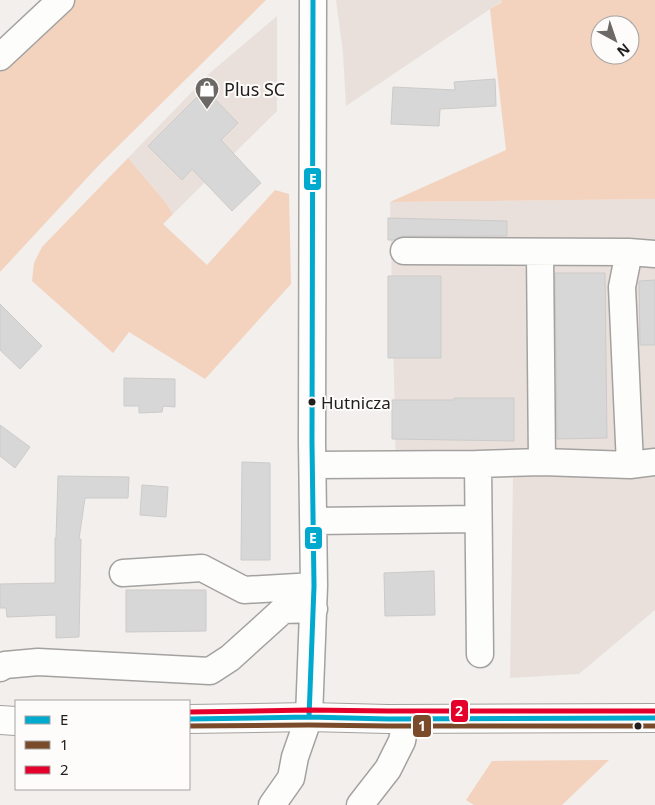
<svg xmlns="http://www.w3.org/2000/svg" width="655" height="805" viewBox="0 0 655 805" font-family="'Noto Sans',sans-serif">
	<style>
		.built { fill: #e9e0db }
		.green { fill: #f3d2be; fill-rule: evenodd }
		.building { fill: #d8d7d7; stroke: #cccbca }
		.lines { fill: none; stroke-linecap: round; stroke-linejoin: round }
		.minor-casing { stroke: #a4a2a0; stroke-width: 29 }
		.major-casing { stroke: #a4a2a0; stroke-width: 30 }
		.minor { stroke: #fdfdfc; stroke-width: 26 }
		.major { stroke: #fdfdfc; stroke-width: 28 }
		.bus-1-casing { stroke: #fefcfa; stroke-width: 9 }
		.bus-2-casing { stroke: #fefcfa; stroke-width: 9 }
		.bus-3-casing { stroke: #fefcfa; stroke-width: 9 }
		.bus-1 { stroke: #00a9ce; stroke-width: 5 }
		.bus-2 { stroke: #7a4b2a; stroke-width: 5 }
		.bus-3 { stroke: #e4002b; stroke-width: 5 }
		.bus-dot { fill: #22201e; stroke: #fefcfa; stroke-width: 2 }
		.labels { text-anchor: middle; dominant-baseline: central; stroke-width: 4; stroke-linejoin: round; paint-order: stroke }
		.bus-label { font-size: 17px; fill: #22201e; stroke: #fefcfa; text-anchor: start }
		.poi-label { font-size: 18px; fill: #22201e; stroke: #fefcfa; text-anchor: start }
		.line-badge { stroke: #fefcfa; stroke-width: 2 }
		.badge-label { font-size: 14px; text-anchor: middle; font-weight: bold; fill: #fff }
	</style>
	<rect width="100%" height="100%" fill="#f2efec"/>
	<!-- built -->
	<path class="built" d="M336,0H501L502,1L346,106L343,53Z
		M277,16V111L173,214L166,203L128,158L211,72Z
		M655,199V610L579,674L510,678L513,477L396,469L390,202Z"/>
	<!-- green -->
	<path class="green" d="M68,0H266L99,165L0,272V64Z
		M501,0H655V199L390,202L506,150L490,9L502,2ZM600,25H630V55H600Z
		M128,158L166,203L173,214L163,224L207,265L275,190L289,194L291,284L205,379L129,332L113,353L32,281L34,263L42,247Z
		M609,760L562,805H474L466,800L492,761Z"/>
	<!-- building -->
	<path class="building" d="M495,79L496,106L440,109L439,126L391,124L393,87L455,90L454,82Z
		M205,89L238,123L221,140L261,183L232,211L192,169L182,180L148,146Z
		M388,218L507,221V236H404L394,240H388Z
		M555,273H605L607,438L557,439Z
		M388,276H441V358H388Z
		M655,280V345H640L639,281Z
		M0,304L42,346L20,369L0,350Z
		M124,378L175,379V407L163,406L162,412L139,413V406H124Z
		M454,398H514V441L392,439V400H454Z
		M0,425L30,447L15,468L0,456Z
		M242,462L270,463V560H241Z
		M58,476L129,477L128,498H85L79,539H81L79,637L56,638V615L7,617L6,608H0V584L55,583V538H56Z
		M142,485L168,487L166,517L140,515Z
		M434,571L435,615L385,616L384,573Z
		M126,590H206V631L126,632Z"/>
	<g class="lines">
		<defs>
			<path id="minor" d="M0,57L61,0
				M404,251L629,252L655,254
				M629,252L622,287L630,465
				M542,462L630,465L655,462
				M313,465L478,464
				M314,521L478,519
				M123,573L202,568L244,590L314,586
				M480,654L478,464L542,462L540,253
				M0,668L5,665L38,662L210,671L230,658L283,610L314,609
				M272,805L291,778L295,757L309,717L314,586L312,442L313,0
				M360,805L388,769L402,741L406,719"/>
			<path id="major" d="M189,719L309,717L388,719L655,718
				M0,720L16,721"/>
		</defs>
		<!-- minor casing -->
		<use href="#minor" class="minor-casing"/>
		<!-- major casing -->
		<use href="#major" class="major-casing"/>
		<!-- minor -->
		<use href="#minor" class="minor"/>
		<!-- major -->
		<use href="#major" class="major"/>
		<defs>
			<path id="bus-1" d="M309,717L314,586L312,442L313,0
				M189,719L309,717L388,719L655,718"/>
			<path id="bus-2" d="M189,726L309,725L388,726H655"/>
			<path id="bus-3" d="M189,712L309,710L388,711H655"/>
		</defs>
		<!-- bus-1 casing -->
		<use href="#bus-1" class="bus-1-casing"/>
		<!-- bus-2 casing -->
		<use href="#bus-2" class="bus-2-casing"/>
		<!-- bus-3 casing -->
		<use href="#bus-3" class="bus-3-casing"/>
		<!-- bus-1 -->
		<use href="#bus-1" class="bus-1"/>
		<!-- bus-2 -->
		<use href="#bus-2" class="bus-2"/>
		<!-- bus-3 -->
		<use href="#bus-3" class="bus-3"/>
	</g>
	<!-- icons -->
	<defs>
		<symbol id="shop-pin" viewBox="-11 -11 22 30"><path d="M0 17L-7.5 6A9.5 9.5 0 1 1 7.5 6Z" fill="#6b6866" stroke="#fefcfa"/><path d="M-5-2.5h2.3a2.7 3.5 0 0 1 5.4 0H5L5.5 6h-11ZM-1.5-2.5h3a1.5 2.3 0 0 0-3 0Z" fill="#fff"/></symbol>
	</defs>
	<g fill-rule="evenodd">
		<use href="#shop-pin" x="193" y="75" width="28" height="38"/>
	</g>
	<!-- markers -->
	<g class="bus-dot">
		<circle cx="312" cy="402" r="4.5"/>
		<circle cx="638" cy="726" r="4.5"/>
	</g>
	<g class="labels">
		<!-- bus labels -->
		<g class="bus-label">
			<text x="321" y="402">Hutnicza</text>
		</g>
		<!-- poi labels -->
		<g class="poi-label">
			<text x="224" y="89">Plus SC</text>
		</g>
	</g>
	<g class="line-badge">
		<rect x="303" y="167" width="19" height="24" rx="5" fill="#00a9ce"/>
		<rect x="304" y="526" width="19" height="24" rx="5" fill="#00a9ce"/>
		<rect x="450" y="699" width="19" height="24" rx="5" fill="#e4002b"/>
		<rect x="412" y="714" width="20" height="24" rx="5" fill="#7a4b2a"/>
	</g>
	<g class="badge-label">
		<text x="313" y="184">E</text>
		<text x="313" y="543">E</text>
		<text x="459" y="716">2</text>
		<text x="422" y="731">1</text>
	</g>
	<!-- legend -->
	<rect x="15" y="700" width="175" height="90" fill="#fefcfa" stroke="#a6a4a2"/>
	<rect x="25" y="716" width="25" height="8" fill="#00a9ce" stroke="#a6a4a2"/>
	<text x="60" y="725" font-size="15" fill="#22201e">E</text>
	<rect x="25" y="741" width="25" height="8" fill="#7a4b2a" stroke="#a6a4a2"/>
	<text x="60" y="750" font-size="15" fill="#22201e">1</text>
	<rect x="25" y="766" width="25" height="8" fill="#e4002b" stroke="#a6a4a2"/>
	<text x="60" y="775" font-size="15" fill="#22201e">2</text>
	<!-- north arrow -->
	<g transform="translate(615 40) rotate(140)"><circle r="24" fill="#fefcfa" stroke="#a6a4a2"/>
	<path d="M0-4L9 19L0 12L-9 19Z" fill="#6b6866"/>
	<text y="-8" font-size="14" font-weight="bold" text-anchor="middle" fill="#22201e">N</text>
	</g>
</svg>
